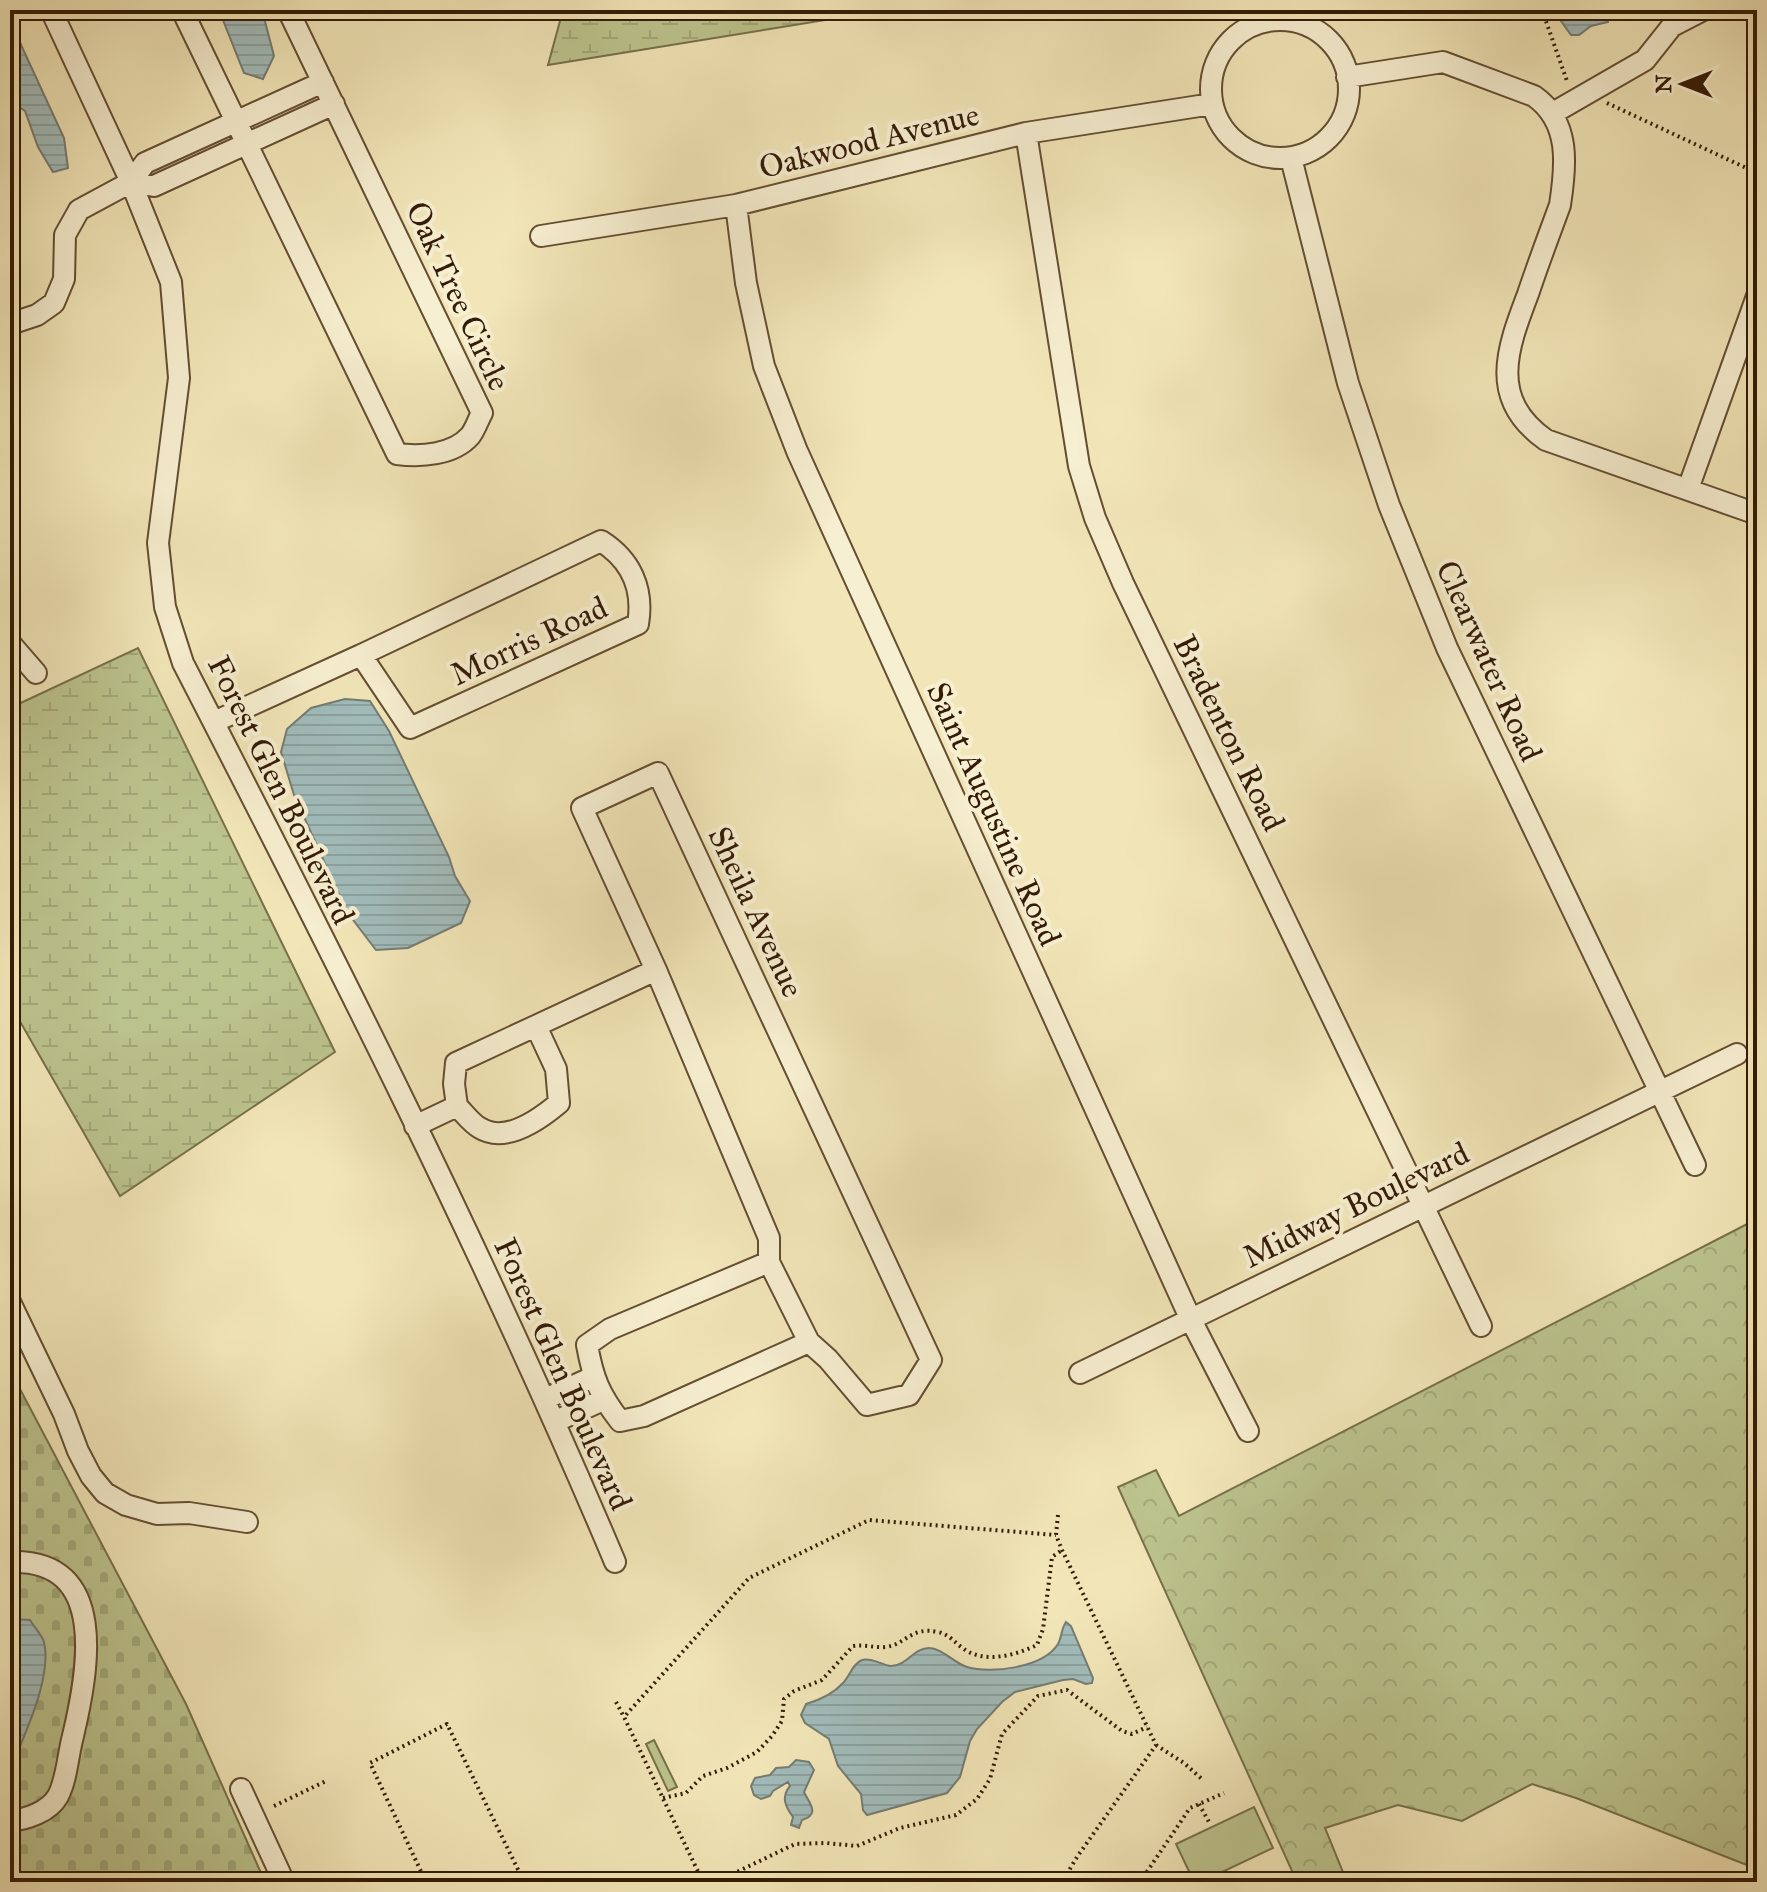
<svg xmlns="http://www.w3.org/2000/svg" width="1767" height="1892" viewBox="0 0 1767 1892" font-family="'IM FELL Great Primer',serif">
	<style>
		.forest { fill: url(#forest-crowns); stroke: #78704a; stroke-width: 2 }
		.wetland { fill: url(#wetland-marsh); stroke: #78704a; stroke-width: 2 }
		.cemetery { fill: url(#cemetery-stones); stroke: #78704a; stroke-width: 2 }
		.garden { fill: #bcc48e; stroke: #78704a; stroke-width: 2 }
		.water { fill: url(#water-rules); stroke: #757c73; stroke-width: 2 }
		.lines { fill: none; stroke-linecap: round; stroke-linejoin: round }
		.minor-casing { stroke: #644e32; stroke-width: 24 }
		.path { stroke: #341b06; stroke-width: 4; stroke-dasharray: 2 4; stroke-linecap: butt }
		.minor { stroke: #f7efd1; stroke-width: 20 }
		.labels { text-anchor: middle; dominant-baseline: central; stroke-width: 8; stroke-linejoin: round; paint-order: stroke }
		.street-label { font-size: 32px; fill: #341b06; stroke: #f7efd1 }
	</style>
	<defs>
		<pattern id="forest-crowns" width="20" height="18" patternUnits="userSpaceOnUse" patternTransform="scale(2)"><rect width="20" height="18" fill="#bcc48e"/><path d="M2 6a3 3 0 1 1 6 0M12 15a3 3 0 1 1 6 0" fill="none" stroke="#a2a879"/></pattern>
		<pattern id="wetland-marsh" width="20" height="14" patternUnits="userSpaceOnUse" patternTransform="scale(2)"><rect width="20" height="14" fill="#bcc48e"/><path d="M1 5h8M5 5V1M11 12h8M15 12V8" fill="none" stroke="#a2a879"/></pattern>
		<pattern id="cemetery-stones" width="16" height="16" patternUnits="userSpaceOnUse" patternTransform="scale(2)"><rect width="16" height="16" fill="#bcc48e"/><path d="M2 7V4a2 2 0 0 1 4 0v3zM10 15v-3a2 2 0 0 1 4 0v3z" fill="#a2a879"/></pattern>
		<pattern id="water-rules" width="6" height="5" patternUnits="userSpaceOnUse" patternTransform="scale(2)"><rect width="6" height="5" fill="#a1bcbb"/><path d="M0 2.5h6" fill="none" stroke="#8ba19f"/></pattern>
	</defs>
	<rect width="100%" height="100%" fill="#f2e6b8"/>
	<filter id="stains"><feTurbulence type="fractalNoise" baseFrequency=".0025" numOctaves="4"/><feColorMatrix values="0 0 0 0 .2 0 0 0 0 .09 0 0 0 0 .02 0 0 0 .5 -.17"/></filter>
	<radialGradient id="worn" r=".72"><stop offset=".6" stop-color="#630" stop-opacity="0"/><stop offset="1" stop-color="#630" stop-opacity=".3"/></radialGradient>
	<!-- forest -->
	<path class="forest" d="M1757,1219V1869L1576,1798L1532,1784L1462,1821L1398,1805L1325,1828L1347,1882H1297L1118,1487L1156,1470L1179,1516Z"/>
	<!-- wetland -->
	<path class="wetland" d="M563,10H887L548,65Z
		M138,648L335,1052L120,1196L10,1004V708Z"/>
	<!-- cemetery -->
	<path class="cemetery" d="M10,1370L186,1704L265,1882H10Z"/>
	<!-- garden -->
	<path class="garden" d="M654,1740L677,1787L668,1791L646,1744Z
		M1254,1807L1273,1848L1201,1882H1194L1176,1844Z"/>
	<!-- water -->
	<path class="water" d="M219,10H262L274,56L263,79L244,73Z
		M1562,10H1607L1608,22L1591,26L1579,35H1571L1561,21Z
		M10,21L64,138L68,168L53,172L38,147L25,111L10,101Z
		M345,699L370,701L389,731L449,857L455,876L470,901L461,923L408,948L376,950L347,912L294,795L281,752L287,729L311,708Z
		M10,1619L30,1620C34,1627 42,1635 44,1642C52,1677 26,1731 13,1763L10,1765Z
		M1066,1622L1071,1626L1093,1678L1092,1683L1086,1684L1073,1679L1063,1680L1015,1692L1002,1702L977,1729L970,1741L960,1777L947,1793L867,1815L863,1810L861,1794L838,1766L829,1739L805,1723L801,1715L806,1704C820,1700 833,1694 843,1683C850,1676 852,1664 862,1660C871,1657 882,1665 891,1666C907,1666 913,1648 929,1648C942,1648 954,1663 967,1667C991,1674 1043,1668 1058,1644C1062,1637 1061,1629 1066,1622Z
		M796,1760L809,1762L814,1770L804,1792C809,1803 821,1814 802,1820L799,1828L791,1825L793,1817C785,1806 781,1797 790,1786L788,1782L773,1791L770,1796L761,1799L754,1795L751,1786L755,1778L770,1775L776,1768L789,1767Z"/>
	<g class="lines">
		<defs>
			<path id="minor" d="M51,10L131,182L171,282L179,378L158,543L165,607L183,663C335,958 486,1256 615,1562
				M182,10L397,454C421,457 453,455 470,436C475,430 478,420 482,413L288,10
				M1211 89a69 69 0 1 1 138 0a69 69 0 1 1-138 0Z
				M1347,77L1443,62L1534,96C1571,122 1566,166 1560,205C1549,235 1538,264 1528,294C1507,349 1488,399 1546,440L1757,514
				M1553,113L1645,60L1672,26L1703,10
				M1026,133L1079,466L1095,518L1123,583L1481,1326
				M1291,158L1348,383L1389,505L1447,648L1695,1165
				M131,182L154,186L334,104
				M736,205L746,283L764,366L797,451L1191,1320L1248,1431
				M541,236L736,205L1026,133L1212,104
				M10,324L37,315L54,303L64,279L65,235L79,210L131,182L145,163L323,82
				M1688,489L1757,296
				M601,541C631,560 644,589 638,624L410,728L361,655Z
				M10,643L36,673
				M214,722L361,655
				M658,773L931,1360L909,1395L867,1405L828,1359L809,1342L769,1262V1238L656,970L582,808Z
				M457,1106C464,1113 472,1124 480,1128C506,1144 540,1119 559,1103L556,1069L536,1026
				M415,1126L457,1106L454,1084L456,1063L656,970
				M769,1262L610,1329L587,1345C593,1378 599,1394 620,1421L644,1416L809,1342
				M10,1302L64,1414L78,1451L91,1476L105,1493L126,1505L157,1514L189,1513L247,1522
				M1080,1373L1737,1054
				M545,1399L593,1377
				M556,1421L603,1400
				M10,1562C110,1558 88,1672 73,1736C68,1754 67,1779 58,1796C49,1812 27,1819 10,1821
				M241,1789L284,1882"/>
		</defs>
		<!-- minor casing -->
		<use href="#minor" class="minor-casing"/>
		<!-- path -->
		<path class="path" d="M1542,10L1567,81
			M1607,103L1757,173
			M1058,1515L1056,1535L1062,1550L1156,1745L1077,1857L1062,1882
			M616,1702L624,1717
			M1156,1745L1184,1763L1203,1780
			M663,1798L686,1793L703,1776L727,1768L757,1752L772,1736L782,1721L784,1699L794,1691L822,1680L853,1646C864,1644 874,1648 885,1647C906,1645 910,1626 938,1632C949,1634 955,1643 964,1649C985,1664 1016,1655 1037,1645L1043,1629L1052,1557L1062,1550
			M1199,1804L1209,1822
			M274,1806L326,1781
			M426,1882L370,1763L447,1724L524,1882
			M703,1882L624,1717L749,1578L869,1520L1056,1535
			M716,1882L795,1844L826,1843L857,1846L900,1828L956,1815L977,1799L990,1779L1002,1734L1038,1696L1067,1690L1122,1731L1132,1734L1147,1727
			M1140,1882L1190,1808L1224,1793"/>
		<!-- minor -->
		<use href="#minor" class="minor"/>
	</g>
	<g class="labels">
		<!-- street labels -->
		<g class="street-label">
			<text transform="translate(869 141) rotate(-14)">Oakwood Avenue</text>
			<text transform="translate(458 296) rotate(65)">Oak Tree Circle</text>
			<text transform="translate(529 641) rotate(-25)">Morris Road</text>
			<text transform="translate(1489 661) rotate(66)">Clearwater Road</text>
			<text transform="translate(1229 733) rotate(64)">Bradenton Road</text>
			<text transform="translate(281 790) rotate(64)">Forest Glen Boulevard</text>
			<text transform="translate(994 814) rotate(66)">Saint Augustine Road</text>
			<text transform="translate(756 912) rotate(65)">Sheila Avenue</text>
			<text transform="translate(1356 1205) rotate(-26)">Midway Boulevard</text>
			<text transform="translate(563 1374) rotate(66)">Forest Glen Boulevard</text>
		</g>
	</g>
	<!-- margin -->
	<rect width="1767" height="1892" fill="none" stroke="#f2e6b8" stroke-width="40"/>
	<rect x="12" y="12" width="1743" height="1868" fill="none" stroke="#341b06" stroke-width="4"/>
	<rect x="20" y="20" width="1727" height="1852" fill="none" stroke="#341b06" stroke-width="2"/>
	<!-- north arrow -->
	<g transform="translate(1683 84) rotate(270)" stroke="#f7efd1" stroke-width="6" paint-order="stroke">
	<path d="M0-6L14 30L0 20L-14 30Z" fill="#341b06"/>
	<text y="-12" font-size="22" font-weight="bold" text-anchor="middle" fill="#341b06">N</text>
	</g>
	<rect width="100%" height="100%" filter="url(#stains)"/>
	<rect width="100%" height="100%" fill="url(#worn)"/>
</svg>
